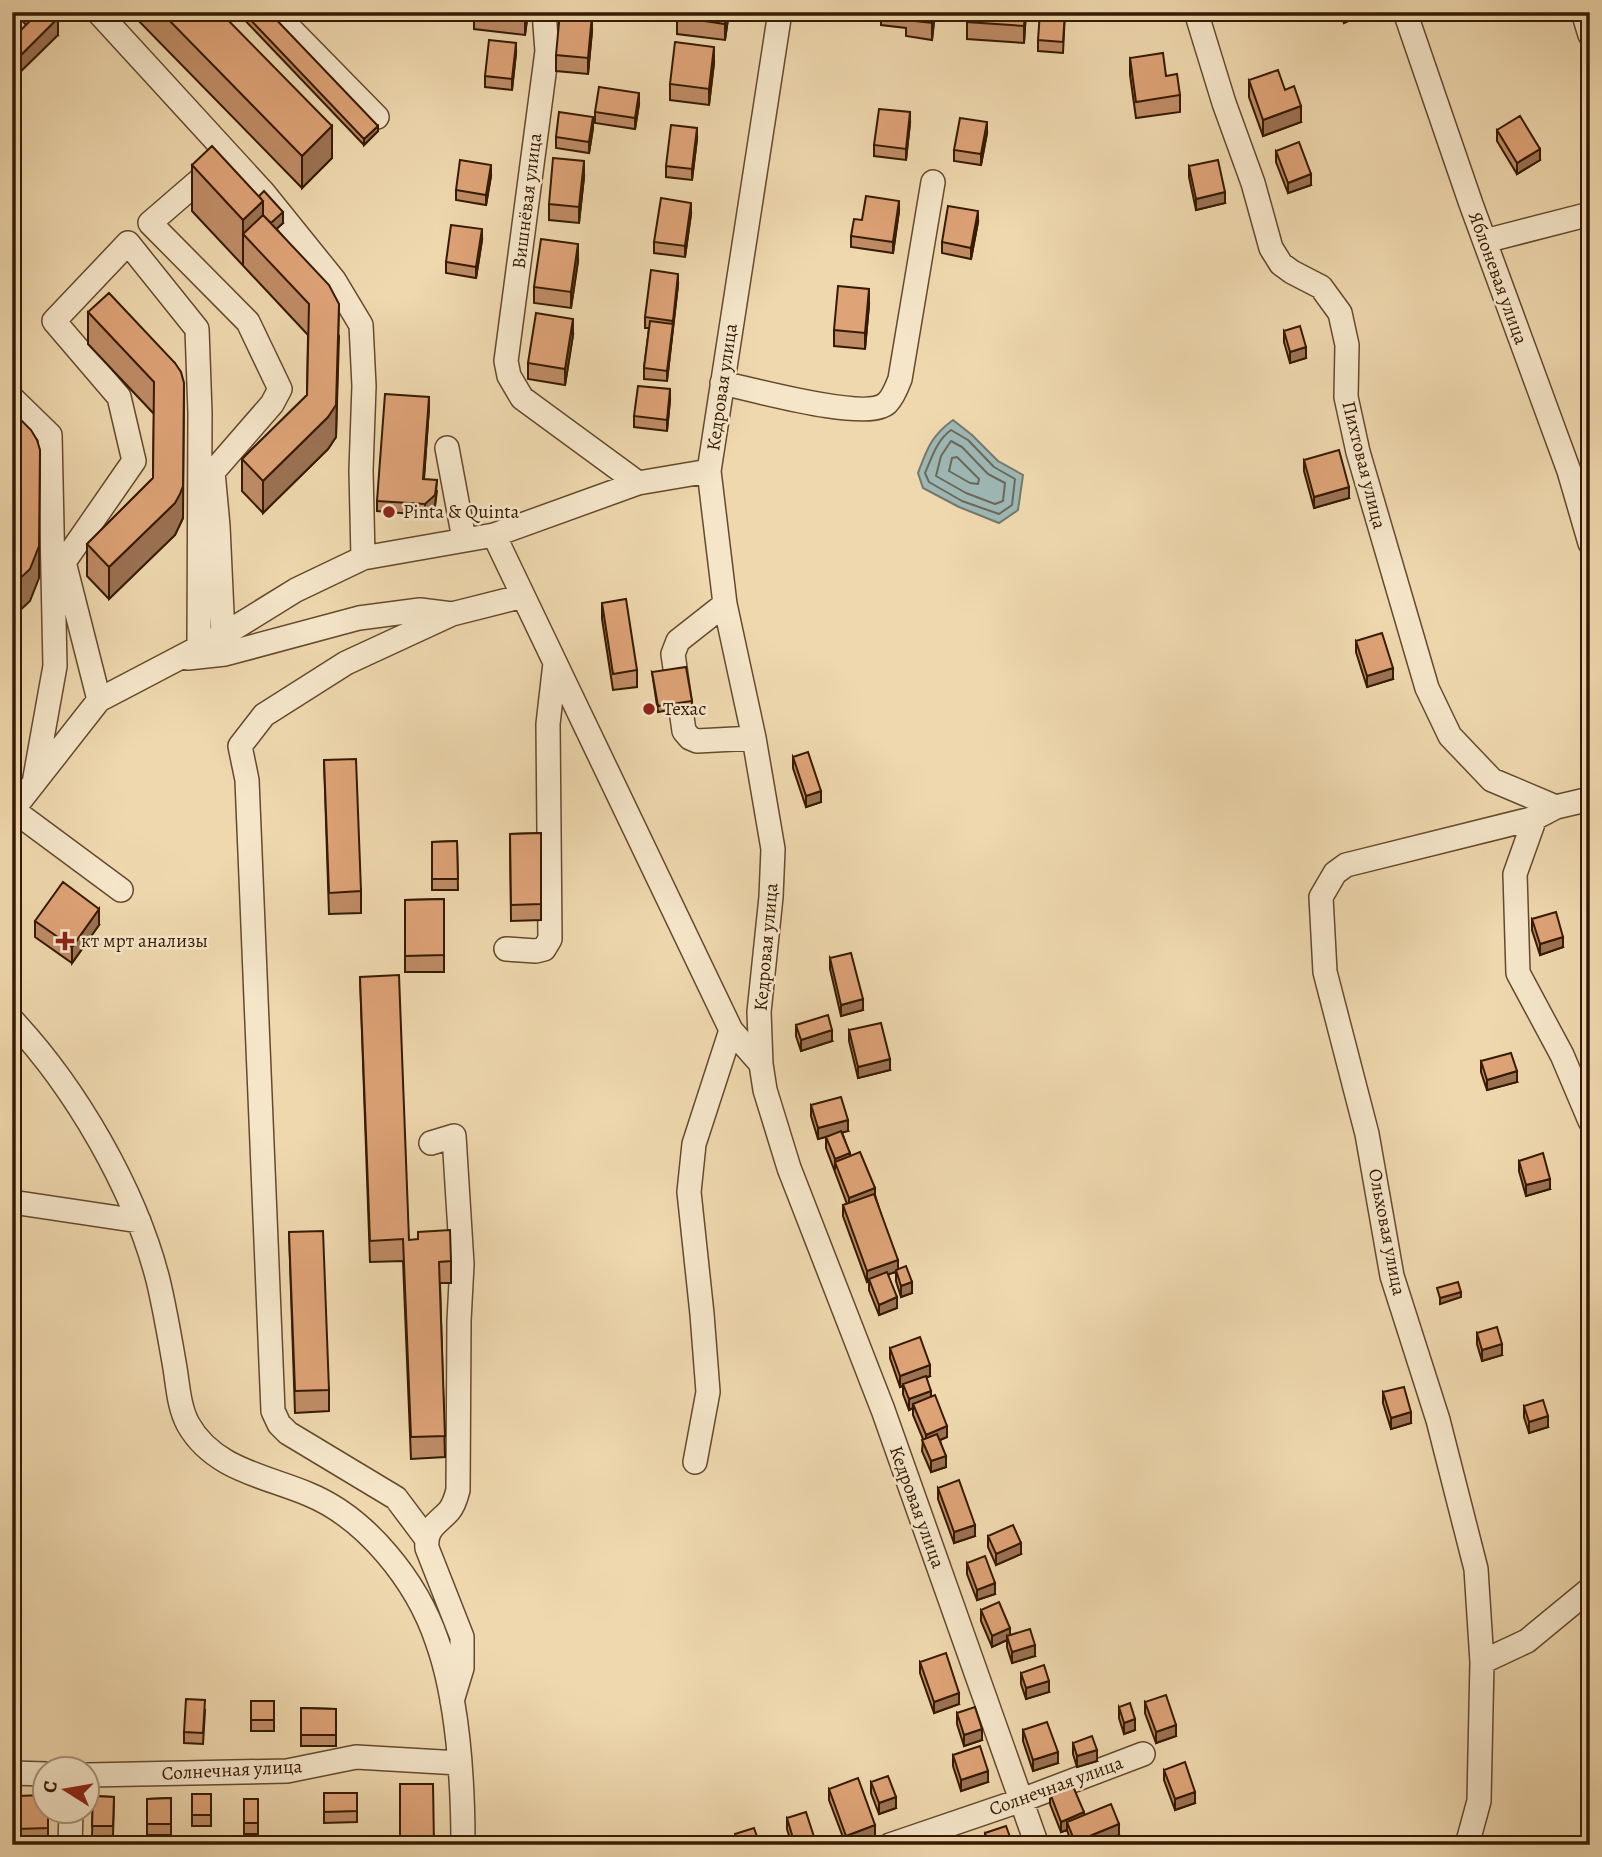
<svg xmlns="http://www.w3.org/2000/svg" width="1602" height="1857" viewBox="0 0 1602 1857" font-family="Alegreya,serif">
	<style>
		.water { fill: #9eb8b5; stroke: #74796d; stroke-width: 2 }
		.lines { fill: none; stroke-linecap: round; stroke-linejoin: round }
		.shore { stroke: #6a695a; stroke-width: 2 }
		.minor-casing { stroke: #644a2c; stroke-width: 26 }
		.minor { stroke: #f5e6ca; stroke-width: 23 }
		.wall { fill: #bf8c66; stroke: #361a00; stroke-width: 2 }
		.shaded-wall { fill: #9b7253; stroke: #361a00; stroke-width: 2 }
		.building { fill: #dea377; stroke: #361a00; stroke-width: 2 }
		.poi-dot { fill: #8f2418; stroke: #f5e6ca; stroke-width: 2.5 }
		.labels { text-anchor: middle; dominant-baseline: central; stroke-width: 5; stroke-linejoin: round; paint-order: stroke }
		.street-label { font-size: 19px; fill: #361a00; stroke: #f5e6ca }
		.poi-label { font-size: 19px; fill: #361a00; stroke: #f5e6ca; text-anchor: start }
	</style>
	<rect width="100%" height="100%" fill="#efd8ae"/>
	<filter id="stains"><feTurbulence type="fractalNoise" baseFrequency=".00286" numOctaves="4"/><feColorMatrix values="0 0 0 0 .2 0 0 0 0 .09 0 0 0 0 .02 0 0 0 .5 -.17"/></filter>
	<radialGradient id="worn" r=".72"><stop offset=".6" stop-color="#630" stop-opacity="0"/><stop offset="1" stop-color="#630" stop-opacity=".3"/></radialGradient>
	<!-- water -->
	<path class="water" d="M953,420L972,435L998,461L1023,475L1018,510L999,523L959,507L923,488L918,473C927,449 931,436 953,420Z"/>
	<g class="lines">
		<!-- shore -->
		<path class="shore" d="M951,430L968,440L994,467L1015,479L1012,505L999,514L962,501L929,482L925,473C932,457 937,440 951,430Z
			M951,441L962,447L988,474L1005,483L1003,501L995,504L966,493L936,476L941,456Z
			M957,457L979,479L978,484L970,483L949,471L952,458Z"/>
		<defs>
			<path id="minor" d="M98,12L263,192L334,280L361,325L364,386L361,470L363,558
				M274,12L377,117
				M544,12L547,51L506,361L509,376L522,398L638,483
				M780,12L709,471L725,604L754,738L773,849L771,897L759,1012L761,1064L765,1090L789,1168L883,1410L1037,1845
				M1196,12L1224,103L1253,183L1271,248L1281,264L1292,272L1321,287L1340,313L1347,345L1346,397L1358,452L1427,688L1450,736L1492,780L1556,807
				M1405,12L1471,204L1569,471L1590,543
				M1583,12L1590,35
				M216,166L150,223L248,322L280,389L272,404L213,472L218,526L223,635
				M1485,241L1590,214
				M722,383C752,389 866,422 887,403C893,397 897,387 900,379L933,182
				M12,398L50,435L55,666L34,783
				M447,448L464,539
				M494,535L731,1030L761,1064
				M725,604L678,641L673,654L684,731L690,738L697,741L754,738
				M188,658L225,654L359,618L420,610L452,614L523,596
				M99,700L64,562L134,461L119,397L54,321L128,243L197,329L200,413L199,647
				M13,810L121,890
				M12,811L99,700L223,635L296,590L363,558L494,535L638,483L709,471
				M1535,818L1515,874L1518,973L1562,1055L1590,1121
				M506,949L536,951L544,949L550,939L548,724L555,663
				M12,1020C76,1088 135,1190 158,1280C165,1309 170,1339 175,1368C178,1387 179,1407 188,1424C213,1469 265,1476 308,1494C367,1518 417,1582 437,1641C458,1699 463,1783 463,1845
				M431,1143L454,1136L462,1264L459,1321L458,1490C456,1498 454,1505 449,1511C437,1524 425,1528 427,1548L462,1637V1668L452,1701
				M12,1202L139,1221
				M695,1462L708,1392L702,1314L689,1192L694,1144L731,1030
				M426,1538L396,1498L288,1433L279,1424L273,1411L247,780L240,746L264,715L346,663L452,614
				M1482,1662L1527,1641L1590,1589
				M12,1773L46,1774
				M88,1775L287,1771L356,1757L459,1763
				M70,1845L71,1812
				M890,1845L1022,1800L1143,1754
				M1467,1845L1479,1801L1482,1662L1476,1569L1438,1420L1392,1276L1367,1134L1325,972L1321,897L1335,873L1346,865L1535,818L1556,807L1590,799"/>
		</defs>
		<!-- minor casing -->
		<use href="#minor" class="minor-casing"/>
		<!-- minor -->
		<use href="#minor" class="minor"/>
	</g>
	<!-- wall -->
	<path class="wall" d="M14,12H52L58,35L26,25Z
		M130,12H220L332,158L302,188Z
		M237,12H269L378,131L364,145Z
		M474,12H528L525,35L474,29Z
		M729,12L725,40L677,34V17Z
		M881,12H935L932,40L906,36V28L881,25Z
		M1026,12L1024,43L967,39V22Z
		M1065,12L1063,53L1038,51V40Z
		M1339,12H1368L1344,23Z
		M592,31L588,74L556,71V55Z
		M516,53L512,90L485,87V76Z
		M1130,58L1166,76L1180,95V112L1136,118L1130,75Z
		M714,63L709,105L670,100V84Z
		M1249,80L1301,122L1263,136L1249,97Z
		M639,104L635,129L595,123V112Z
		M910,123L906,160L874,156V145Z
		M593,128L589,153L556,148V137Z
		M1497,130L1540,160L1517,174L1497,141Z
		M987,133L981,165L954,161V150Z
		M697,139L692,180L666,177V166Z
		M1276,151L1311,185L1288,193L1276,162Z
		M192,165L283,223L276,229L339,336L336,437L328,449L263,513L242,491V459L307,395L308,335L192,211Z
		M1189,166L1225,203L1196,210L1189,177Z
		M491,176L486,205L456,200V190Z
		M584,177L579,223L549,220V204Z
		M899,211L893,253L851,247V236L862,220Z
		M691,214L685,257L654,253V242Z
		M978,222L971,259L942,253V242Z
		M482,240L476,278L446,273V262Z
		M578,261L571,308L534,303V287Z
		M678,285L667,381L644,379V368L649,328H645V317Z
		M869,305L865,349L834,346V330Z
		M88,312L175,363L183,518L175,535L109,599L87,576V544L153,478L154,414L88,344Z
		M1284,331L1306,358L1290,363L1284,342Z
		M573,335L565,385L528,379V363Z
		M670,400L667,431L634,427V416Z
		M429,408L424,479L437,491L435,506L425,515L377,511V501Z
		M1304,460L1349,498L1314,508L1304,471Z
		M602,603L637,670V687L613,690L602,619Z
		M1356,641L1393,679L1367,687L1356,652Z
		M652,672L692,701V706L658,712Z
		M793,757L821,802L806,807L793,768Z
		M324,760L361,891V913L329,914Z
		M541,833V920L511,921L510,834Z
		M457,841L458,890H432V842Z
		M444,899V972H405V900Z
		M1532,919L1563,947L1540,955L1532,930Z
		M35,921L99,925L72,963L35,937Z
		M830,958L863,1010L841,1016L830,969Z
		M360,977L409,1240L451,1261V1283H440L445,1457L411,1459L403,1261L370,1262Z
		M796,1025L832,1041L801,1051L796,1036Z
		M849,1030L890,1070L858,1078L849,1041Z
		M1481,1061L1517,1082L1487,1090L1481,1072Z
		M811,1105L848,1131L842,1132L850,1156L875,1195L898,1269L912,1293L901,1297L896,1281V1272L888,1274L897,1308L879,1315L869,1290V1281L867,1282L843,1216V1205L847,1204L826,1148V1137L829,1136L818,1139L811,1116Z
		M1519,1161L1550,1189L1526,1196L1519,1171Z
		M289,1232L329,1390V1411L295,1413Z
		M1477,1333L1502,1355L1482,1361L1477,1344Z
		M890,1348L930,1376L926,1378L931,1397L947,1437L940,1440L946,1467L931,1472L922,1451L923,1439L913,1415V1408L909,1410L903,1394V1385L900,1387L890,1358Z
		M1383,1392L1411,1423L1391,1429L1383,1403Z
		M1524,1406L1548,1427L1529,1433L1524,1417Z
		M938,1488L975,1536L954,1543L938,1499Z
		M988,1536L1021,1554L996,1565L988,1547Z
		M967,1563L995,1594L977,1600L967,1574Z
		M981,1610L1010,1636L1035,1656L1012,1663L1007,1647V1640L992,1647L981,1621Z
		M920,1662L959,1704L934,1713L920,1673Z
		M1021,1673L1049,1692L1026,1699L1021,1684Z
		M251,1701H274V1731H251Z
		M1145,1702L1176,1736L1156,1743L1145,1713Z
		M1119,1707L1135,1730L1124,1734L1119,1718Z
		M301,1708L336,1709V1746H301Z
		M205,1711L203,1744L184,1743V1732Z
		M957,1713L982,1740L964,1746L957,1724Z
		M1023,1730L1058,1763L1033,1771L1023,1741Z
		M1073,1743L1097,1761L1077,1767L1073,1754Z
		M953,1755L988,1782L961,1791L953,1766Z
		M1164,1770L1195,1803L1175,1810L1164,1780Z
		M871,1782L896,1808L879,1814L871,1793Z
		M829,1789L875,1836L851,1845H846L829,1800Z
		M324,1793H357V1822L324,1823Z
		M1050,1793L1084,1815L1119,1835L1095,1845H1072L1067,1830L1061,1832L1050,1804Z
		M192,1794H211V1826H192Z
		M16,1796L48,1811V1839L17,1840Z
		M93,1796L114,1797L113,1837H92Z
		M171,1798V1835H147V1799Z
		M244,1799H258V1834H244Z
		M787,1818L816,1845H792L787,1829Z
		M985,1833L1013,1845H985Z"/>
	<!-- shaded-wall -->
	<path class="shaded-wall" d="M526,12H528L525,35V19Z
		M727,12H729L725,40V24Z
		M933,12H935L932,40V23Z
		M1025,12H1026L1024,43V26Z
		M1344,12H1368L1344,23Z
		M592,15V31L588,74V58Z
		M58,18V35L12,80V64Z
		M516,43V53L512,90V79Z
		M714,47V63L709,105V89Z
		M639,93V104L635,129V118Z
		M1301,106V122L1263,136V120Z
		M910,112V123L906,160V149Z
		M593,117V128L589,153V142Z
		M987,122V133L981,165V154Z
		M332,126V158L302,188V156Z
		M378,126V131L364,145V139Z
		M697,128V139L692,180V169Z
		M1540,149V160L1517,174V163Z
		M584,161V177L579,223V207Z
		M491,165V176L486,205V195Z
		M1311,174V185L1288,193V183Z
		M1225,192V203L1196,210V199Z
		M263,201L283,212V223L263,241L243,234V266V220Z
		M899,201V211L893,253V242Z
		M691,203V214L685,257V246Z
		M978,211V222L971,259V248Z
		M482,229V240L476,278V267Z
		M578,244V261L571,308V292Z
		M678,274V285L667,381V371Z
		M869,289V305L865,349V333Z
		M339,304L336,437L328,449L263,513V481L328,417Z
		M573,319V335L565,385V369Z
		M1306,347V358L1290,363V352Z
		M184,383L183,518L175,535L109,599V567L175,503Z
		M670,389V400L667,431V420Z
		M429,397V408L423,490V479Z
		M40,450L39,578L30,601L12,618V586Z
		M437,480L435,506L425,515V504Z
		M1349,487V498L1314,508V497Z
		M1393,668V679L1367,687V676Z
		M821,791V802L806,807V796Z
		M99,909V925L72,963V947Z
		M1563,937V947L1540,955V944Z
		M863,999V1010L841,1016V1005Z
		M832,1030V1041L801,1051V1040Z
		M890,1059V1070L858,1078V1067Z
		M1517,1071V1082L1487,1090V1080Z
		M848,1120V1131L818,1139V1128Z
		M850,1153V1164L835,1162V1170V1159Z
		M1550,1179V1189L1526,1196V1185Z
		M875,1188V1199L849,1209V1198Z
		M898,1260V1271L870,1281L869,1279V1281L867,1282V1271Z
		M912,1282V1293L901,1297V1286Z
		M1461,1292V1297L1440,1304V1298Z
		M897,1297V1308L879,1315V1305Z
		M1502,1344V1355L1482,1361V1350Z
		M930,1365V1376L900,1387V1376Z
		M931,1391V1402L913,1404V1408L909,1410V1399Z
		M1411,1412V1423L1391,1429V1418Z
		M1548,1416V1427L1529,1433V1422Z
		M947,1426V1437L926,1446V1435Z
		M946,1456V1467L931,1472V1461Z
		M975,1525V1536L954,1543V1532Z
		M1021,1543V1554L996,1565V1554Z
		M995,1583V1594L977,1600V1590Z
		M1010,1628V1639L1007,1636V1640L992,1647V1636Z
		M1035,1645V1656L1012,1663V1652Z
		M1049,1681V1692L1026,1699V1688Z
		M959,1693V1704L934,1713V1702Z
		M1135,1719V1730L1124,1734V1723Z
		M1176,1725V1736L1156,1743V1732Z
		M982,1729V1740L964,1746V1735Z
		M1097,1750V1761L1077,1767V1756Z
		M1058,1752V1763L1033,1771V1760Z
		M988,1771V1782L961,1791V1780Z
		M1195,1792V1803L1175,1810V1799Z
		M896,1797V1808L879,1814V1803Z
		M1084,1812V1823L1067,1822V1830L1061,1832V1822Z
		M1119,1824V1835L1095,1845H1075V1842Z
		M875,1825V1836L851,1845H846V1836Z"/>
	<!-- building -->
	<path class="building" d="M30,12H52L58,18L12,64V39L34,17Z
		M161,12H220L332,126L302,156Z
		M243,12H269L378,126L364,139Z
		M474,12H526L525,19Z
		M560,12L592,15L588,58L556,55Z
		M678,12H727L725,24L677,17Z
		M907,12H933L932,23L906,20Z
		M968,12H1025L1024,26L967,22Z
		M1040,12H1065L1063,42L1038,40Z
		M489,40L516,43L512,79L485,76Z
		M675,42L714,47L709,89L670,84Z
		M1163,53L1166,76L1177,74L1180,95L1136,102L1130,58Z
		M1278,70L1285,90L1294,86L1301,106L1263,120L1249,80Z
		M599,87L639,93L635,118L595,112Z
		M879,109L910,112L906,149L874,145Z
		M559,112L593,117L589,142L556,137Z
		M1520,116L1540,149L1517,163L1497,130Z
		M960,118L987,122L981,154L954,150Z
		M671,125L697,128L692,169L666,166Z
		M1299,142L1311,174L1288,183L1276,151Z
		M212,146L263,201L243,220L192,165Z
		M553,158L584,161L579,207L549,204Z
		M460,160L491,165L486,195L456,190Z
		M1218,160L1225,192L1196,199L1189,166Z
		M264,191L283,212L271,223L263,215V201L259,196Z
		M866,196L899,201L893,242L851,236L854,219L862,220Z
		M661,198L691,203L685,246L654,242Z
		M948,206L978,211L971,248L942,242Z
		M263,215L329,285L339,304L336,405L328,417L263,481L242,459L307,395L309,304L243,234Z
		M451,225L482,229L476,267L446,262Z
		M541,239L578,244L571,292L534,287Z
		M651,270L678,274L673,321L645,317Z
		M838,286L869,289L865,333L834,330Z
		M109,293L175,363L181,372L184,383L183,486L180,494L175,503L109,567L87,544L153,478L154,382L88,312Z
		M536,313L573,319L565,369L528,363Z
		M650,321L673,324L667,371L644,368Z
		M1300,326L1306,347L1290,352L1284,331Z
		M638,386L670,389L667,420L634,416Z
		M385,394L429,397L423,479L437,480L435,495L425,504L377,501Z
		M12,411L31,430L37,440L40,450L39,546L30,569L12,586Z
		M1339,450L1349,487L1314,497L1304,460Z
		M626,599L637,670L613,674L602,603Z
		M1382,633L1393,668L1367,676L1356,641Z
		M686,667L692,701L658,706L652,672Z
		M808,752L821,791L806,796L793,757Z
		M356,759L361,891L329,893L324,760Z
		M541,833V904L511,905L510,834Z
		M457,841L458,879H432V842Z
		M63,882L99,909L72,947L35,921Z
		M444,899V955L405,956V900Z
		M1556,912L1563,937L1540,944L1532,919Z
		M851,953L863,999L841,1005L830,958Z
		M399,975L409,1240L418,1239V1232L450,1230L451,1261L439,1262L445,1436L411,1437L403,1239L370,1241L360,977Z
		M828,1015L832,1030L801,1040L796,1025Z
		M881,1023L890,1059L858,1067L849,1030Z
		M1511,1053L1517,1071L1487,1080L1481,1061Z
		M841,1097L848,1120L818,1128L811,1105Z
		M841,1131L850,1153L835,1159L826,1137Z
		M860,1152L875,1188L849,1198L835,1162Z
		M1543,1153L1550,1179L1526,1185L1519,1161Z
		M874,1194L898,1260L867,1271L843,1205Z
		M323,1231L329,1390L295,1391L289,1232Z
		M906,1266L912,1282L901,1286L896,1270Z
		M887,1272L897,1297L879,1305L869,1279Z
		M1458,1282L1461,1292L1440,1298L1437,1288Z
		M1497,1327L1502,1344L1482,1350L1477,1333Z
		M920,1337L930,1365L900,1376L890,1348Z
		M926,1376L931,1391L909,1399L903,1384Z
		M1404,1387L1411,1412L1391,1418L1383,1392Z
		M935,1395L947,1426L926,1435L913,1404Z
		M1543,1400L1548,1416L1529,1422L1524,1406Z
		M937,1434L946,1456L931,1461L922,1440Z
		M959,1480L975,1525L954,1532L938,1488Z
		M1013,1525L1021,1543L996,1554L988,1536Z
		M985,1556L995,1583L977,1590L967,1563Z
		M999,1602L1010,1628L992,1636L981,1610Z
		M1030,1629L1035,1645L1012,1652L1007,1636Z
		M946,1653L959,1693L934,1702L920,1662Z
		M1044,1665L1049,1681L1026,1688L1021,1673Z
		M1166,1695L1176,1725L1156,1732L1145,1702Z
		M186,1699L205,1700L203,1733L184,1732Z
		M251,1701H274V1720H251Z
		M1130,1703L1135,1719L1124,1723L1119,1707Z
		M975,1707L982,1729L964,1735L957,1713Z
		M301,1708L336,1709V1735H301Z
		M1047,1722L1058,1752L1033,1760L1023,1730Z
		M1092,1736L1097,1750L1077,1756L1073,1743Z
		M980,1746L988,1771L961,1780L953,1755Z
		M1185,1762L1195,1792L1175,1799L1164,1770Z
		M888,1776L896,1797L879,1803L871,1782Z
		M858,1778L875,1825L846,1836L829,1789Z
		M400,1784H433L434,1845H400Z
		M1072,1784L1084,1812L1061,1822L1050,1793Z
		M324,1793H357V1811L324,1812Z
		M192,1794H211V1815H192Z
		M46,1795V1811H48V1828L17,1829L16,1796Z
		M93,1796L114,1797L113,1826H92Z
		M171,1798V1824H147V1799Z
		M244,1799H258V1823H244Z
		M1111,1804L1119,1824L1075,1842L1067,1822Z
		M806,1812L816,1843L811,1845H795L787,1818Z
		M1006,1826L1013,1845H989L985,1833Z
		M754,1828L760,1845H738L735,1834Z
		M122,1837V1845H97L96,1838Z"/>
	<!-- markers -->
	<g class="poi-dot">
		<circle cx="389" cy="512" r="7"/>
		<circle cx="649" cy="709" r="7"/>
		<path d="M61.5 930.5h7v7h7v7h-7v7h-7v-7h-7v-7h7z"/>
	</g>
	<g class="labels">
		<!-- street labels -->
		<g class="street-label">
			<text transform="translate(527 201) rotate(-83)">Вишнёвая улица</text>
			<text transform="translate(1498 278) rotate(70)">Яблоневая улица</text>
			<text transform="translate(722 387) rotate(-82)">Кедровая улица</text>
			<text transform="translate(1364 465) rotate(76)">Пихтовая улица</text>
			<text transform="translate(766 947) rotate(-85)">Кедровая улица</text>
			<text transform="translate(1387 1232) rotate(79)">Ольховая улица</text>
			<text transform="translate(917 1507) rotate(70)">Кедровая улица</text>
			<text transform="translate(232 1770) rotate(-3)">Солнечная улица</text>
			<text transform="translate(1056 1786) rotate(-20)">Солнечная улица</text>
		</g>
		<!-- poi labels -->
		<g class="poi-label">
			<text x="403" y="512">Pinta &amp; Quinta</text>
			<text x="663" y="709">Техас</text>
			<text x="81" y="941">кт мрт анализы</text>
		</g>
	</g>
	<!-- margin -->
	<rect width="1602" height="1857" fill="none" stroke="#efd8ae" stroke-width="42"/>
	<rect x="14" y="14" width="1574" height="1829" fill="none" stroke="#361a00" stroke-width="3.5"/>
	<rect x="21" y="21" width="1560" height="1815" fill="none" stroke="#361a00" stroke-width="2"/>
	<!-- north arrow -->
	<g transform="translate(66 1790) rotate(281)"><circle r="33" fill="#f5e6ca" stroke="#a99479" stroke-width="2"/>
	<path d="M0-5L12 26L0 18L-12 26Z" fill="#8f2418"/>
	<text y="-10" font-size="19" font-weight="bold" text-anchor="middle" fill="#361a00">С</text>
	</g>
	<rect width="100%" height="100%" filter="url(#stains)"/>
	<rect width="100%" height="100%" fill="url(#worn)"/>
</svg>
